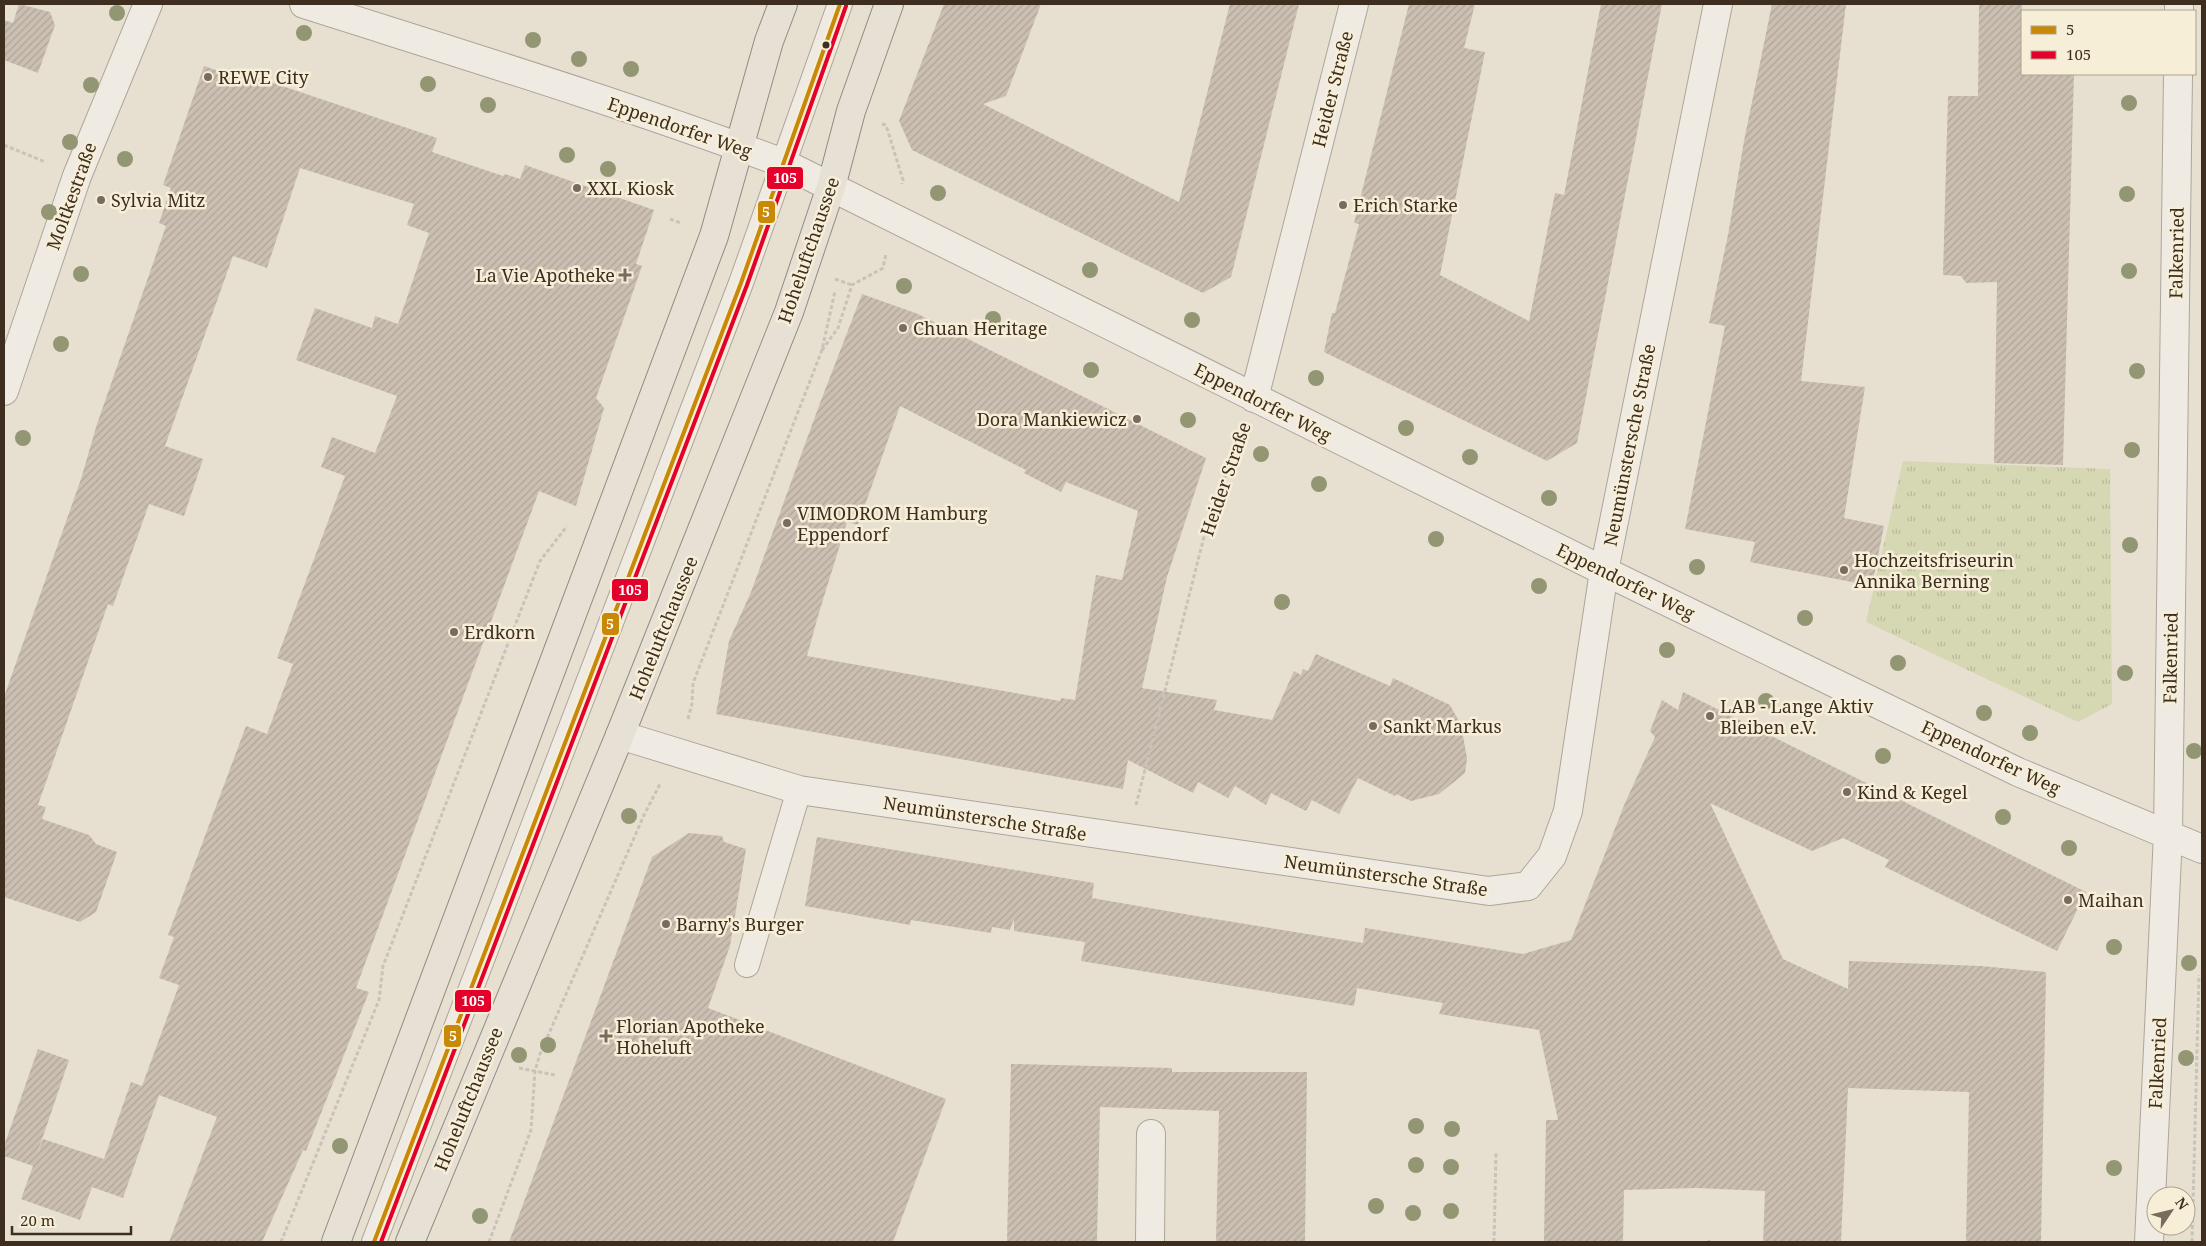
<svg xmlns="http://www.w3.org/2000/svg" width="2206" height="1246" viewBox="0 0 2206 1246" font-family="'Noto Serif',serif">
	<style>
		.grass { fill: url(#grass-tufts) }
		.building { fill: url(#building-hatch); fill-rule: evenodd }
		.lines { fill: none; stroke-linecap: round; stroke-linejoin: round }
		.lane-casing { stroke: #ada599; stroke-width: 26 }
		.street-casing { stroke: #ada599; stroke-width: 30 }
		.primary-casing { stroke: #928b80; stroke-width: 30 }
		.path { stroke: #c8c2b9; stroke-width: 3; stroke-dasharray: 4 2.5; stroke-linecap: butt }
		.lane { stroke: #efebe3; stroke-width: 24 }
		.street { stroke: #efebe3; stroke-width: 28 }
		.primary { stroke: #e6e1d4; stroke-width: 28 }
		.bus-1-casing { stroke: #f7eed8; stroke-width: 8 }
		.bus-2-casing { stroke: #f7eed8; stroke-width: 8 }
		.bus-1 { stroke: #c88808; stroke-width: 4 }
		.bus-2 { stroke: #e4002b; stroke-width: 4 }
		.tree { fill: #929673 }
		.bus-dot { fill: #3d2e20; stroke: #f7eed8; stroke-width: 2 }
		.poi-dot { fill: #786c5e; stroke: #f7eed8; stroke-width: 2 }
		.labels { text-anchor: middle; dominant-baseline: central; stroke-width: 5; stroke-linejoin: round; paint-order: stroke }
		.poi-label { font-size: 18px; fill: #3d2e20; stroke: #f7eed8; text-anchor: start }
		.street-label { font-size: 18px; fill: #3d2e20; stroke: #f7eed8 }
		.line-badge { stroke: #f7eed8; stroke-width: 2 }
		.badge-label { font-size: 14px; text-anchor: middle; font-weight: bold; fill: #fff }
	</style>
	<defs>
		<pattern id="grass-tufts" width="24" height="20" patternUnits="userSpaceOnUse" patternTransform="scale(1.25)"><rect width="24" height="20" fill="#d6d7b3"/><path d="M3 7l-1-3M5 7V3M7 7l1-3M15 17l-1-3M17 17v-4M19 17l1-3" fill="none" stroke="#b9b99a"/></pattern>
		<pattern id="building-hatch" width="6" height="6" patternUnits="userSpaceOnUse" patternTransform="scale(1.25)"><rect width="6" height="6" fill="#cbbfb2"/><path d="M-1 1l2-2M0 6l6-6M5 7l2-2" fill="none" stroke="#afa499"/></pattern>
	</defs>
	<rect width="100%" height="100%" fill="#e7e0d1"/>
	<!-- grass -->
	<path class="grass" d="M1903,461L2110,469L2112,704L2078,722L1866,622Z"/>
	<!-- building -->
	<path class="building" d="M19,4L50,12L55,25L38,73L4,60V20L13,23Z
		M944,4H1041L1006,96L983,104L1179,202L1230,4H1299L1231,277L1203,293L912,150L899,121Z
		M1409,4H1475L1464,48L1485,52L1440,275L1529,321L1555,193L1564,195L1601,4H1662L1577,443L1547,461L1324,352L1332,313H1335L1359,224L1354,223Z
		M1772,4H1846L1801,381L1865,387L1844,518L1884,526L1872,586L1750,562L1755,542L1685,529L1725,326L1709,323L1728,235L1744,141Z
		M1979,4H2022V74H2074L2063,465L1994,463L1997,282L1966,283L1961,276L1943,275L1948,96H1978Z
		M204,66L227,74L229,68L437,138L432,152L503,176L505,174L520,179L525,165L654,210L636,264L642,266L596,398L604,408L576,506L539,491L356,988L369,992L306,1151L303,1150L262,1242H169L217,1117L159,1095L123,1198L92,1187L80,1220L21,1199L33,1166L4,1156V1146L38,1049L69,1060L36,1157L43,1139L104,1159L131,1082L142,1086L179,985L159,978L174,937L168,935L246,726L267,734L293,664L277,658L345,476L321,467L332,437L375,453L397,396L296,360L315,308L372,328L375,316L398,324L429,233L407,225L414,204L300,168L267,268L233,256L165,446L203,459L184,516L149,504L113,606L108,604L38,805L46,807L42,819L89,835L96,844L117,852L96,912L80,922L4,897V697L81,479L97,424L166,226L159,223L171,188L163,185Z
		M862,294L918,314L1206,458L1167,577L1142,688L1217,700L1214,710L1272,720L1294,671L1301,675L1303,669L1308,671L1316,654L1390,686L1393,678L1450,705L1461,725L1467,758L1465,773L1439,794L1411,801L1396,794L1395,796L1358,778L1339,814L1312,800L1306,811L1271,793L1266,805L1235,786L1228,798L1198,782L1193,793L1128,760L1123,789L716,714L729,641L751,592L820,403ZM900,406L1026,470L1024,473L1061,492L1066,482L1138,511L1122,580L1096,575L1075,700L1061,698L1060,701L807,656L818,616L847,522L858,525Z
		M1683,692L2086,892L2057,951L1885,867L1889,860L1843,838L1812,851L1710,803L1783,959L1848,989L1849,961L1981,966L2046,972L2041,1242H1966L1969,1092L1848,1088L1841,1242H1763L1765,1191L1696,1188L1624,1190L1623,1242H1544L1546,1120H1558L1539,1030L1439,1014L1443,1003L1357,988L1354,1006L1081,961L1085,942L1014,931V919L1010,930L992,927L991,933L911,920L910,925L805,906L817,837L1094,883L1092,898L1196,916L1363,943L1365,928L1523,954L1571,940L1625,803L1655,737L1650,731L1662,700L1678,710Z
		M689,833L722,836L724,842L746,849L730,946L708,1008L946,1099L893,1242H509L652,857Z
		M1011,1064L1172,1068V1072H1307L1305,1242H1216L1219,1111L1100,1107L1097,1242H1007Z"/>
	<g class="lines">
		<defs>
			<path id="lane" d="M747,965L799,790
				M374,1242L741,283L840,4"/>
			<path id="street" d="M304,4C464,55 625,104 783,163L1604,571L2018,772L2202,849
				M2179,11V4
				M4,391L77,176L148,4
				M1254,398L1354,4
				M620,735L799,790L1489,891L1528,886L1552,856L1568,811L1604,571L1718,4
				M1150,1242L1151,1134
				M2149,1242L2168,834L2178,74"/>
			<path id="primary" d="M336,1242L714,236L769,41L783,4
				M410,1242L620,735L789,312L831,187L851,111L889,4"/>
		</defs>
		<!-- lane casing -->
		<use href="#lane" class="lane-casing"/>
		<!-- street casing -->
		<use href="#street" class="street-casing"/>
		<!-- primary casing -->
		<use href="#primary" class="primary-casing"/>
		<!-- path -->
		<path class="path" d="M882,124L886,125L903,180L902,184
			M4,145L45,162
			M670,219L681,223
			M835,279L852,285
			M822,350L838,328L852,285L883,268L886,254
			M688,719L692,704L693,683L822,350L835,291
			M1136,805L1208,521L1243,429
			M519,1068L555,1075
			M1709,1240V1242
			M281,1242L379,1000L383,966L540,561L567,526
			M489,1242L531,1130L535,1071L540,1054L644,815L660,784
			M1494,1242L1496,1152
			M2192,1242L2199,975"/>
		<!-- lane -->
		<use href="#lane" class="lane"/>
		<!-- street -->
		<use href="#street" class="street"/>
		<!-- primary -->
		<use href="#primary" class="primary"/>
		<defs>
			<path id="bus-1" d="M374,1242L741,283L840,4"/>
			<path id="bus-2" d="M381,1242L747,285L846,6"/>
		</defs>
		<!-- bus-1 casing -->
		<use href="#bus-1" class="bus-1-casing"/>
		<!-- bus-2 casing -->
		<use href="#bus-2" class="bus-2-casing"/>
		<!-- bus-1 -->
		<use href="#bus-1" class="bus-1"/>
		<!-- bus-2 -->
		<use href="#bus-2" class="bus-2"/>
	</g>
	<!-- trees -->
	<g class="tree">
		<circle cx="117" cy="13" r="8"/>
		<circle cx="304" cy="33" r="8"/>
		<circle cx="533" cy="40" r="8"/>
		<circle cx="579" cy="59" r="8"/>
		<circle cx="631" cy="69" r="8"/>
		<circle cx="428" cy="84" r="8"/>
		<circle cx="91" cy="85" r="8"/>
		<circle cx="2129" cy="103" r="8"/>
		<circle cx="488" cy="105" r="8"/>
		<circle cx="70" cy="142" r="8"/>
		<circle cx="567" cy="155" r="8"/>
		<circle cx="125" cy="159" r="8"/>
		<circle cx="608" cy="169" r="8"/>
		<circle cx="938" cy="193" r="8"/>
		<circle cx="2127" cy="194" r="8"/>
		<circle cx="49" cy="212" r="8"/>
		<circle cx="1090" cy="270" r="8"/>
		<circle cx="2129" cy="271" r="8"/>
		<circle cx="81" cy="274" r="8"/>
		<circle cx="904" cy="286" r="8"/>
		<circle cx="993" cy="319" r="8"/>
		<circle cx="1192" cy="320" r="8"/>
		<circle cx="61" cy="344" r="8"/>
		<circle cx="1091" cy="370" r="8"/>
		<circle cx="2137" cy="371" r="8"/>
		<circle cx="1316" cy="378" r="8"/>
		<circle cx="1188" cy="420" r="8"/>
		<circle cx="1406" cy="428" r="8"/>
		<circle cx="23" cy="438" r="8"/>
		<circle cx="2132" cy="450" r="8"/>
		<circle cx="1261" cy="454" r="8"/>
		<circle cx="1470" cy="457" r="8"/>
		<circle cx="1319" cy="484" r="8"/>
		<circle cx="1549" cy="498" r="8"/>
		<circle cx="1436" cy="539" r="8"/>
		<circle cx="2130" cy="545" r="8"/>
		<circle cx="1697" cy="567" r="8"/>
		<circle cx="1539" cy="586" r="8"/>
		<circle cx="1282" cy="602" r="8"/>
		<circle cx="1805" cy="618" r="8"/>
		<circle cx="1667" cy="650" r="8"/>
		<circle cx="1898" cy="663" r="8"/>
		<circle cx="2125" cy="673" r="8"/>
		<circle cx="1766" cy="701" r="8"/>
		<circle cx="1984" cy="713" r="8"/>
		<circle cx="2030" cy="733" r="8"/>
		<circle cx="2194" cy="751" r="8"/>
		<circle cx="1883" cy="756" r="8"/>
		<circle cx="629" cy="816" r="8"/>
		<circle cx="2003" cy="817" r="8"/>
		<circle cx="2069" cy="848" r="8"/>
		<circle cx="2114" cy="947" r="8"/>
		<circle cx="2189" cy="963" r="8"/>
		<circle cx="548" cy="1045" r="8"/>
		<circle cx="519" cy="1055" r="8"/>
		<circle cx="2186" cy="1058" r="8"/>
		<circle cx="1416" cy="1126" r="8"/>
		<circle cx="1452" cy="1129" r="8"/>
		<circle cx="340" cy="1146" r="8"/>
		<circle cx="1416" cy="1165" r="8"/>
		<circle cx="1451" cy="1167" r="8"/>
		<circle cx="2114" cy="1168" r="8"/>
		<circle cx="1376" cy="1206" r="8"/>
		<circle cx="1451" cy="1211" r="8"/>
		<circle cx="1413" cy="1213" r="8"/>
		<circle cx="480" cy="1216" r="8"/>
	</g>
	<!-- markers -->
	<circle class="bus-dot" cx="826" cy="45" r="4.5"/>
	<g class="poi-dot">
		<circle cx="208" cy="77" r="5"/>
		<circle cx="577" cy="188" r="5"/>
		<circle cx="101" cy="200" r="5"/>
		<circle cx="1343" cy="205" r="5"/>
		<path d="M622.5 267.5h5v5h5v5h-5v5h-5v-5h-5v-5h5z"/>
		<circle cx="903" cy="328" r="5"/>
		<circle cx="1137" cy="419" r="5"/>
		<circle cx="787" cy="523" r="5"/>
		<circle cx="1844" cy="570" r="5"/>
		<circle cx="454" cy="632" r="5"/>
		<circle cx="1710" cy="716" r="5"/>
		<circle cx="1373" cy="726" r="5"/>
		<circle cx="1847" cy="792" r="5"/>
		<circle cx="2068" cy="900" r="5"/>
		<circle cx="666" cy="924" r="5"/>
		<path d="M603.5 1028.5h5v5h5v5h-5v5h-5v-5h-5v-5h5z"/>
	</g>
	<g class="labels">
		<!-- poi labels -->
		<g class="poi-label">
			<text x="218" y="77">REWE City</text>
			<text x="587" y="188">XXL Kiosk</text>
			<text x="111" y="200">Sylvia Mitz</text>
			<text x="1353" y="205">Erich Starke</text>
			<text x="615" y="275" text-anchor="end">La Vie Apotheke</text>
			<text x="913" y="328">Chuan Heritage</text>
			<text x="1127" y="419" text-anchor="end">Dora Mankiewicz</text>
			<text x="797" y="513">VIMODROM Hamburg<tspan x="797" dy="21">Eppendorf</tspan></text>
			<text x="1854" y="560">Hochzeitsfriseurin<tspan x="1854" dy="21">Annika Berning</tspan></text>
			<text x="464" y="632">Erdkorn</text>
			<text x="1720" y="706">LAB - Lange Aktiv<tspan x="1720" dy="21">Bleiben e.V.</tspan></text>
			<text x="1383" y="726">Sankt Markus</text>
			<text x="1857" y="792">Kind &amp; Kegel</text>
			<text x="2078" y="900">Maihan</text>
			<text x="676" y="924">Barny's Burger</text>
			<text x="616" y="1026">Florian Apotheke<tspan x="616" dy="21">Hoheluft</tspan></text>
		</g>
		<!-- street labels -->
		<g class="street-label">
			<text transform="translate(1332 89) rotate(-76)">Heider Straße</text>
			<text transform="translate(680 127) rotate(19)">Eppendorfer Weg</text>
			<text transform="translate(71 196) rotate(-70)">Moltkestraße</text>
			<text transform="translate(808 250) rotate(-71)">Hoheluftchaussee</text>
			<text transform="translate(2176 253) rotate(-89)">Falkenried</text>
			<text transform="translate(1263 402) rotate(27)">Eppendorfer Weg</text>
			<text transform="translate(1629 445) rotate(-79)">Neumünstersche Straße</text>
			<text transform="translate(1225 479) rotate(-71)">Heider Straße</text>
			<text transform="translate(1626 581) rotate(26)">Eppendorfer Weg</text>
			<text transform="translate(663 628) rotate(-68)">Hoheluftchaussee</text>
			<text transform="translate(2170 658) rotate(-89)">Falkenried</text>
			<text transform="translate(1991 757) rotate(25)">Eppendorfer Weg</text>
			<text transform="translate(985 818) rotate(9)">Neumünstersche Straße</text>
			<text transform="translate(1386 875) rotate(8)">Neumünstersche Straße</text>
			<text transform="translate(2157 1063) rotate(-87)">Falkenried</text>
			<text transform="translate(468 1099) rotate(-68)">Hoheluftchaussee</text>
		</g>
	</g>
	<g class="line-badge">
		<rect x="766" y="166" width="38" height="24" rx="5" fill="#e4002b"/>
		<rect x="757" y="200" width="19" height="24" rx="5" fill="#c88808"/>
		<rect x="611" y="578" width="38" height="24" rx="5" fill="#e4002b"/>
		<rect x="601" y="612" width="19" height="24" rx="5" fill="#c88808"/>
		<rect x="454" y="989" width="38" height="24" rx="5" fill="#e4002b"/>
		<rect x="443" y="1024" width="19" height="24" rx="5" fill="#c88808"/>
	</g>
	<g class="badge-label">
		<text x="785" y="183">105</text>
		<text x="766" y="217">5</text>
		<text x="630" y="595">105</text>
		<text x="610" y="629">5</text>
		<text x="473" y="1006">105</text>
		<text x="453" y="1041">5</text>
	</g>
	<!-- border -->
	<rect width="2206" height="1246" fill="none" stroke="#3d2e20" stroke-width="10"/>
	<!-- legend -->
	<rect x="2021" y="10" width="175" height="65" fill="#f7eed8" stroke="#ada18e"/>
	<rect x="2031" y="26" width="25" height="8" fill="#c88808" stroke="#ada18e"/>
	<text x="2066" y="35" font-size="15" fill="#3d2e20">5</text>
	<rect x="2031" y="51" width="25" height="8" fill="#e4002b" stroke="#ada18e"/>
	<text x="2066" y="60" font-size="15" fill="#3d2e20">105</text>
	<!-- north arrow -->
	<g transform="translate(2171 1211) rotate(55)"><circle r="24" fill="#f7eed8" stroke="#ada18e"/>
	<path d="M0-4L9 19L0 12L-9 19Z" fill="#786c5e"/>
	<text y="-8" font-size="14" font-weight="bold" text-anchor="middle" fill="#3d2e20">N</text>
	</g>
	<!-- scale -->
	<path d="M12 1226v8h119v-8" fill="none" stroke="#3d2e20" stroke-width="2.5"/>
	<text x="20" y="1226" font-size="15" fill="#3d2e20" stroke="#f7eed8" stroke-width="4" paint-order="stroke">20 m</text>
</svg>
